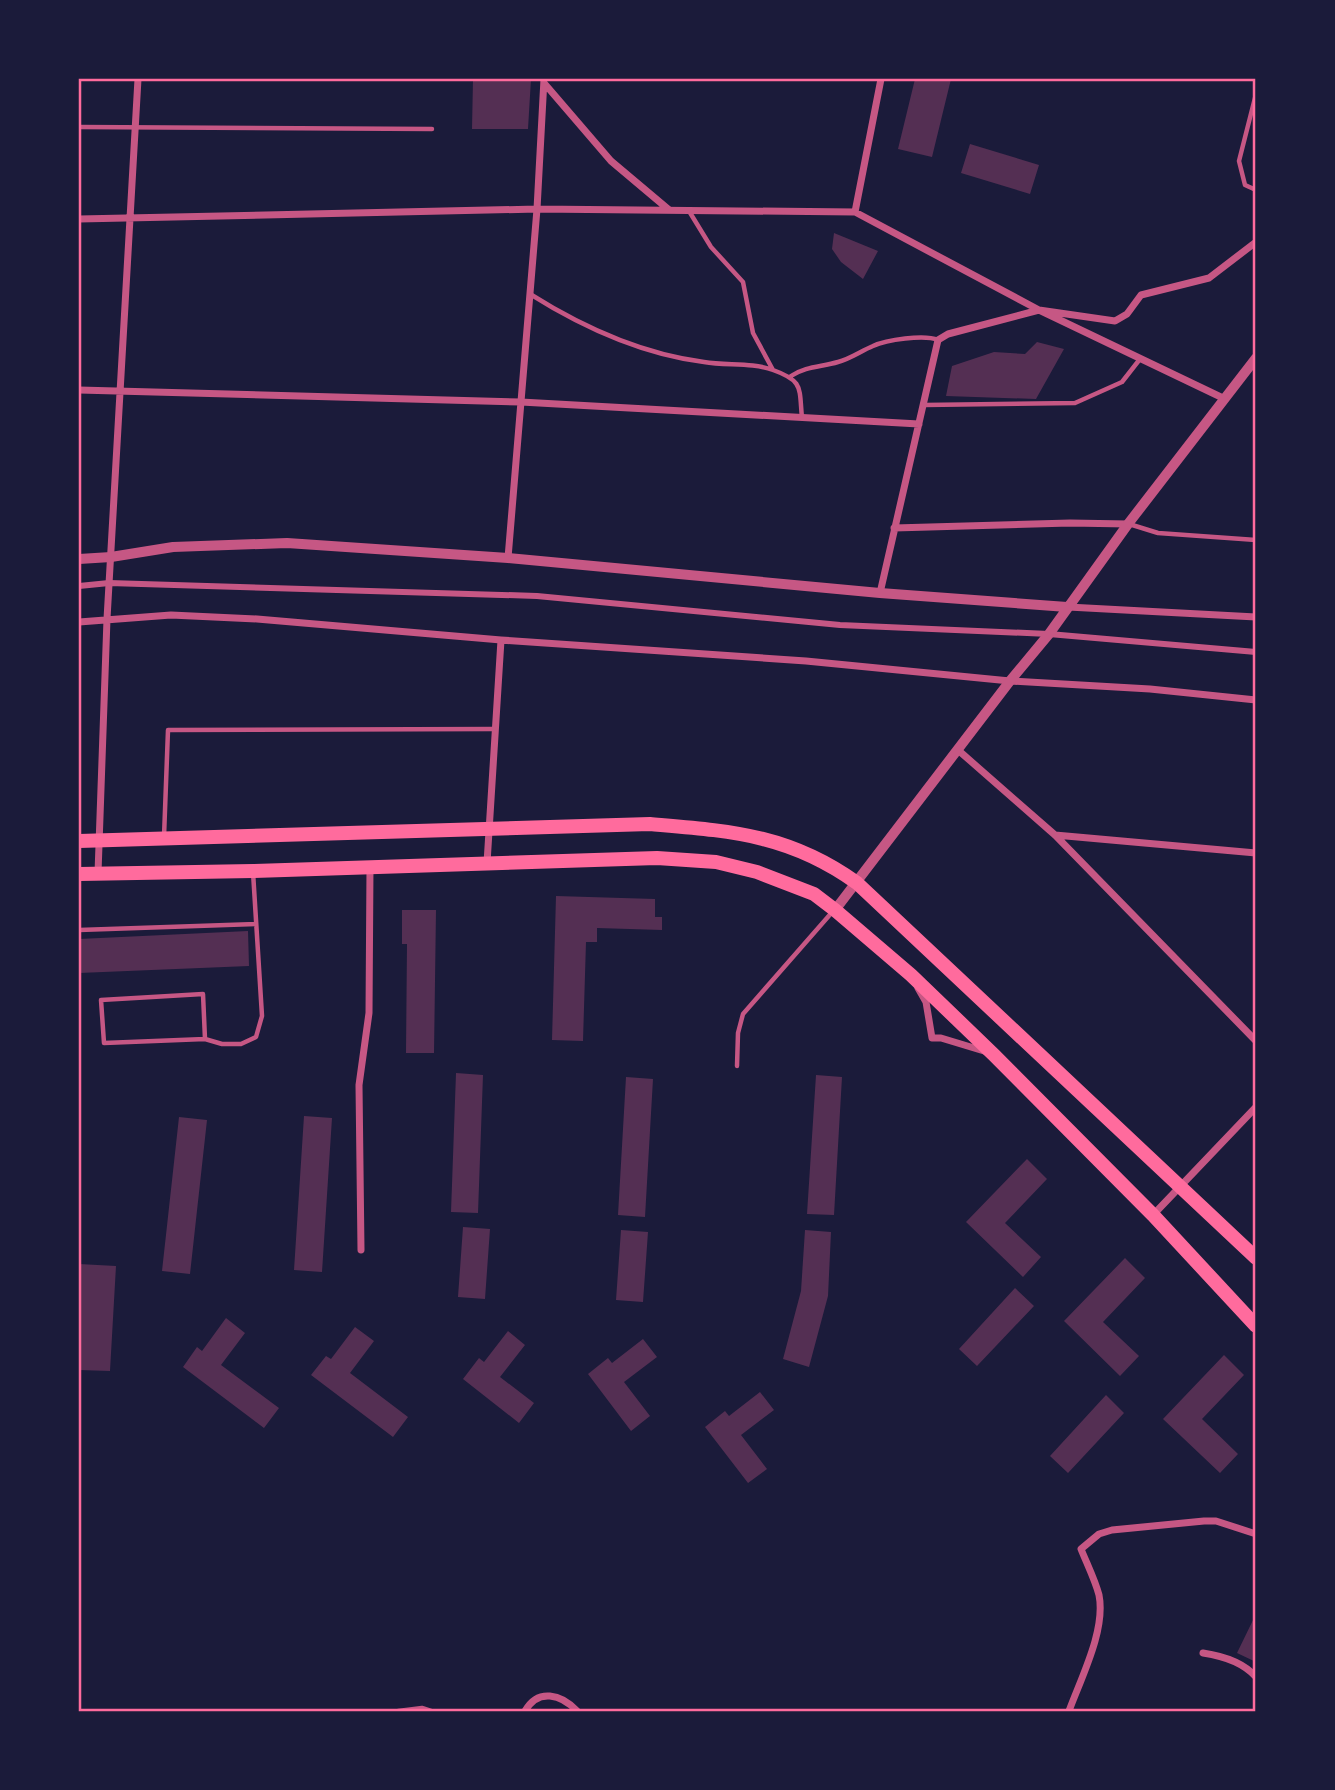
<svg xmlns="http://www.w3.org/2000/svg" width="1335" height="1790" viewBox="0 0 1335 1790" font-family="Inter,sans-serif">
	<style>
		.building { fill: #542f53 }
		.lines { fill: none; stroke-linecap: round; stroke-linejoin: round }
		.service { stroke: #c65784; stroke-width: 4.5 }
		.pedestrian { stroke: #c65784; stroke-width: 6 }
		.minor { stroke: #c65784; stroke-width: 7 }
		.tertiary { stroke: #c65784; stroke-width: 10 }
		.primary { stroke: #ff6b9d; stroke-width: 14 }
		.neatline { fill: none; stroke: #ff6b9d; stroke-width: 2.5 }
	</style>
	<rect width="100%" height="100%" fill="#1b1b3a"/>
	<!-- building -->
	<path class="building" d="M473,79H531L528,129H472Z
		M915,79H951L932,157L898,149Z
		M970,144L1039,165L1030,194L961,173Z
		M834,233L878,251L863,279L841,262L832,249Z
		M1037,342L1064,349L1036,399L946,396L952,366L994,352L1025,354Z
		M556,896L655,899V917H662V930L597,928V942H586L583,1041L552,1040Z
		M402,910H436L434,1053H406L407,944H402Z
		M248,931L249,966L79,973V939Z
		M456,1073L483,1075L478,1213L451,1212Z
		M816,1075L842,1077L834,1215L807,1214Z
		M626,1077L653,1079L645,1217L618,1215Z
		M304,1116L332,1118L322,1272L294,1270Z
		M179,1117L207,1120L190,1274L162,1271Z
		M1027,1159L1047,1179L1005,1223L1041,1257L1023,1277L966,1222Z
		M463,1227L490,1229L485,1299L458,1297Z
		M621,1230L648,1232L643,1302L616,1300Z
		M805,1230L831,1232L828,1296L809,1367L783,1359L801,1291Z
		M1125,1258L1145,1278L1103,1322L1139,1356L1120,1376L1064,1321Z
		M79,1264L116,1266L110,1371L79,1370Z
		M1015,1288L1034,1306L977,1366L959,1349Z
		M226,1318L245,1333L221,1365L279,1408L264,1428L183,1367L197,1347L202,1351Z
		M355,1327L374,1341L350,1373L408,1417L393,1437L311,1375L326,1356L331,1359Z
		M508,1331L525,1345L500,1377L534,1403L519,1423L463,1379L479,1358L484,1362Z
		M643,1339L657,1357L624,1382L650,1416L631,1431L588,1374L608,1358L612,1363Z
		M1224,1355L1244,1375L1202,1419L1238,1454L1220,1473L1163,1419Z
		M760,1392L774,1410L741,1435L767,1469L748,1483L705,1427L725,1411L729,1416Z
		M1106,1395L1124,1413L1068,1473L1050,1456Z
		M1253,1569H1256V1662L1237,1653L1254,1618Z"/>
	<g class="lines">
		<!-- service -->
		<path class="service" d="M1256,94L1239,161L1245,185L1256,190
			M79,127L432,129
			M689,211L711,247L743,282L753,333L773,370C804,381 799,388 802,418
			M530,294C584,328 641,354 704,362C727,366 751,362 773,370
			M791,376C806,366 821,367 838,362C850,359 861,351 873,346C886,340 924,334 938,340
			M924,405L1075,403L1122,382L1140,359
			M1129,524L1158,533L1256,540
			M164,837L168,730L494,729
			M79,930L256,924
			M205,1039L203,994L101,1000L104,1043L205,1039L222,1044H241L256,1037L262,1016L253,872
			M737,1066L738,1033L743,1014L834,910
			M398,1711L422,1708L431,1711"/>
		<!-- pedestrian -->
		<path class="pedestrian" d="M79,586L109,583L537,596L840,625L1049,634L1256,652"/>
		<!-- minor -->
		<path class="minor" d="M544,83L611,161L668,209
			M855,212L881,79
			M79,219L537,209L855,212L1039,310L1225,399
			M79,390L521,402L919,424
			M894,528L1070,523L1128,524
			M508,558L537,209L544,79
			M880,593L938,340L948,334L1039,310L1115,321L1127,314L1141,295L1209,278L1256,242
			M1068,607L1256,617
			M79,622L171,615L257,619L501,640L806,661L1010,681L1150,689L1256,700
			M958,750L1055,835L1256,1041
			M1055,835L1256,853
			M487,863L501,640
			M98,873L107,619L138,79
			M918,988L926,1002L932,1038H941L984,1051
			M1153,1215L1256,1107
			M361,1250L359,1085L369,1013L370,867
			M1203,1653C1223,1656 1243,1662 1256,1677
			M525,1711C538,1688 561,1694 577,1711
			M1069,1711C1081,1678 1106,1630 1099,1595C1095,1580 1087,1564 1081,1549L1099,1534L1112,1530L1204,1521H1216L1256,1534"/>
		<!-- tertiary -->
		<path class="tertiary" d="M79,559L111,557L173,547L287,543L508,558L880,593L1067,607
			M835,910L1010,681L1049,634L1128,524L1256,358"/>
		<!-- primary -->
		<path class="primary" d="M79,841L650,824C730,831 789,834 857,883L1256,1258
			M79,874L253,871L657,858L716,862L757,872L814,894L835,910L911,975L994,1055L1153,1215L1256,1326"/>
	</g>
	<!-- border -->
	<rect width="1335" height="1790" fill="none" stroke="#1b1b3a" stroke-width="161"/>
	<rect x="80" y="80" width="1174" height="1630" class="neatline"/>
</svg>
